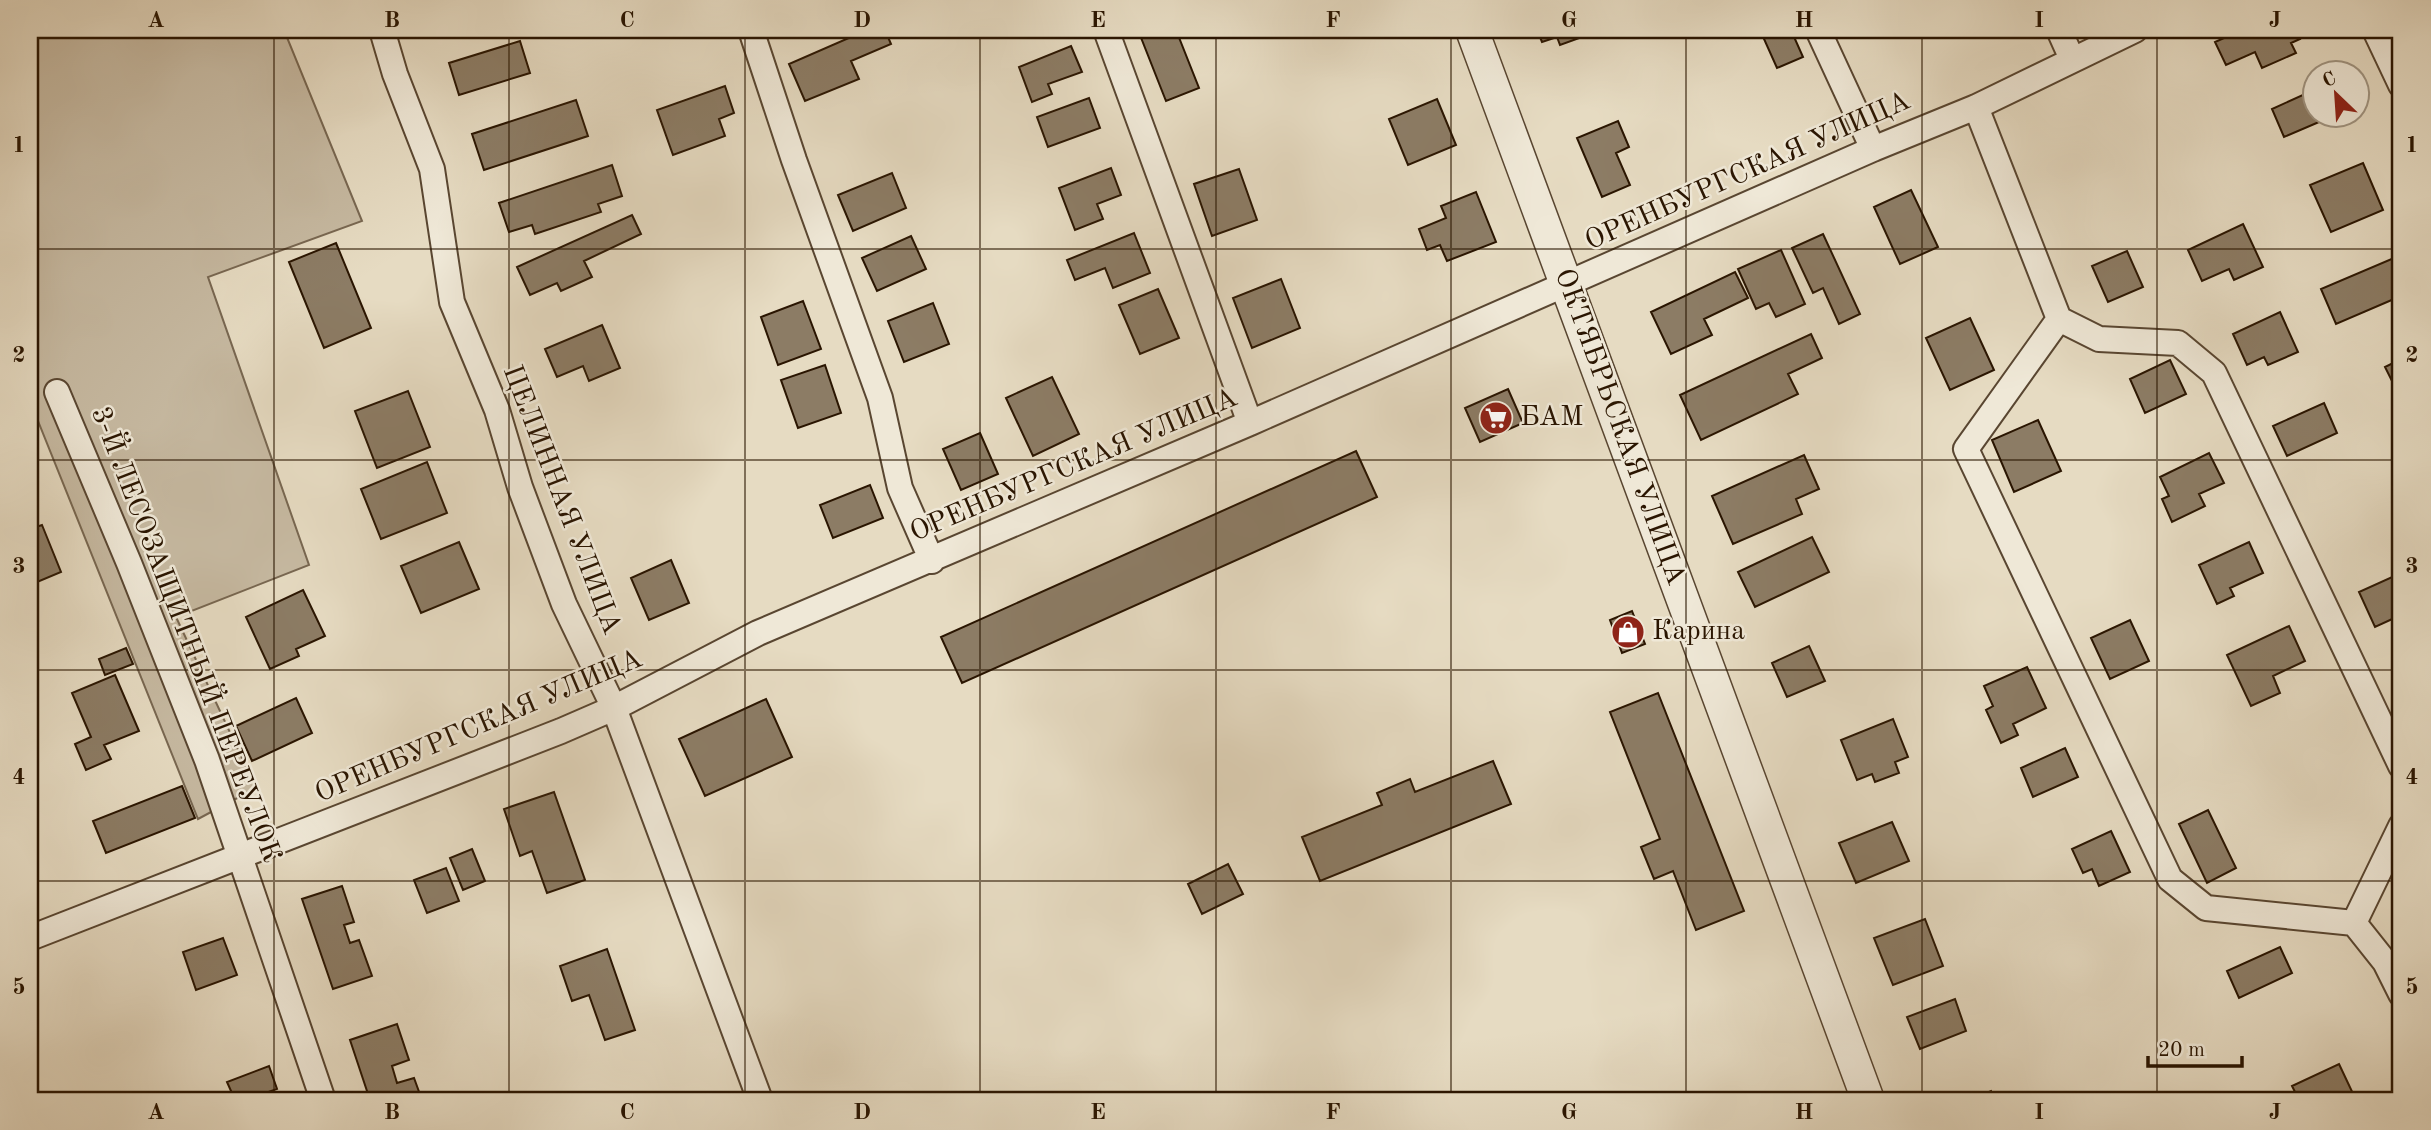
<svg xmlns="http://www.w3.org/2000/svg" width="2431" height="1130" viewBox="0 0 2431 1130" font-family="'Old Standard TT',serif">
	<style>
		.green { fill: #c6b9a1; stroke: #786751; stroke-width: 2 }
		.building { fill: #8c7c65; stroke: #2a1501; stroke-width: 2 }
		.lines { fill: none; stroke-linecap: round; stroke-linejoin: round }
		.minor-casing { stroke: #594631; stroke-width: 28 }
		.tertiary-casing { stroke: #594631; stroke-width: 35 }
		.minor { stroke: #efe8d7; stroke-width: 24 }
		.tertiary { stroke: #efe8d7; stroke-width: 32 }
		.grid { fill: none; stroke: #2a1501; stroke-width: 2; stroke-opacity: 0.55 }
		.labels { text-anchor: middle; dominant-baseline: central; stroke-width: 5; stroke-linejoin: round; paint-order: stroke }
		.street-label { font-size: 28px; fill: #2a1501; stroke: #efe8d7 }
		.poi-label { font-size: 28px; fill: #2a1501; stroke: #efe8d7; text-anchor: start }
		.neatline { fill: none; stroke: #2a1501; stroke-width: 2.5 }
		.grid-label { font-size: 23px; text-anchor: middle; font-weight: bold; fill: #2a1501 }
	</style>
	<rect width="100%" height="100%" fill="#e6dbc2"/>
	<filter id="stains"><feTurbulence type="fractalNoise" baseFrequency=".00286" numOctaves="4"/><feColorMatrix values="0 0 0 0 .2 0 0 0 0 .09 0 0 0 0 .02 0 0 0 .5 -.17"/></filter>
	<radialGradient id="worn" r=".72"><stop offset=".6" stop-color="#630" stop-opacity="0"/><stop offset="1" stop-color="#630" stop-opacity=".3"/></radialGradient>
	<!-- green -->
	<path class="green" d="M57,30H284L362,221L208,277L309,565L176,617L256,788L198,819L30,401V40Z"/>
	<!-- building -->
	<path class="building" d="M867,30H885L891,44L851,61L859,79L805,101L789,64Z
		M1138,30H1176L1199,88L1166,101Z
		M1537,30H1595L1596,32L1560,45L1557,37L1542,42Z
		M1760,30H1791L1803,57L1777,68Z
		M2242,30H2295L2300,39L2291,43L2296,53L2262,68L2255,52L2226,65L2215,42Z
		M520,41L530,73L459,95L449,63Z
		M1071,46L1082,72L1048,84L1052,94L1032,102L1019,67Z
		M725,86L734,113L719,119L725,136L673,155L657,110Z
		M2316,89V116H2333L2284,137L2272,109Z
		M1089,98L1100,128L1048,147L1037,117Z
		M1437,99L1456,145L1408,165L1389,119Z
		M576,100L588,136L484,170L472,134Z
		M1618,121L1629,147L1616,153L1630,185L1602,197L1577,138Z
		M2363,163L2383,210L2331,232L2310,185Z
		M612,165L622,196L598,204L601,212L535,234L532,225L509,232L499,203Z
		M1111,168L1121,195L1097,204L1103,219L1075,230L1059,188Z
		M1239,169L1257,220L1212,236L1194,184Z
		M892,173L906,208L853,231L838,195Z
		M1911,190L1938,247L1900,264L1874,207Z
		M1476,192L1496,242L1447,261L1440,245L1427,250L1419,229L1446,218L1441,206Z
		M632,215L641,234L584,261L592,277L561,291L557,283L530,295L517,267Z
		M2243,224L2263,267L2234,280L2229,269L2202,281L2188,250Z
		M1134,233L1150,273L1113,288L1105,268L1075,280L1067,260Z
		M1823,234L1860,314L1839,324L1823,288L1813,293L1792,248Z
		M911,236L926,269L877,291L862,258Z
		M336,243L371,328L324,348L289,262Z
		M1781,250L1805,304L1776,317L1769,303L1756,309L1738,269Z
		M2127,251L2143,287L2108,302L2092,266Z
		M2401,255V296L2336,324L2321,289Z
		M1735,272L1748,298L1704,319L1712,335L1671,354L1651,312Z
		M1281,279L1300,328L1252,348L1233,298Z
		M1158,289L1179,338L1140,354L1119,305Z
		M803,301L821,349L778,365L761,317Z
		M933,303L949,344L904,362L888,321Z
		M2280,312L2298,352L2268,365L2264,357L2247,365L2233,334Z
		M1970,318L1994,370L1950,390L1926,338Z
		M602,325L620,368L589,381L583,366L557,377L545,349Z
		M1811,334L1822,358L1788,374L1798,394L1701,440L1680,395Z
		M2401,359V399L2385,367Z
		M2170,360L2186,394L2145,413L2130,379Z
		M825,365L841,413L798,428L781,380Z
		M1052,377L1079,434L1033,456L1006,398Z
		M1508,389L1523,423L1480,442L1465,408Z
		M408,391L430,447L377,468L355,411Z
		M2324,403L2337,433L2287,456L2273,426Z
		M2038,420L2061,471L2014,492L1992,440Z
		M980,433L998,474L961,490L943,449Z
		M1356,451L1377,497L962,683L941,637Z
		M2209,453L2224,483L2199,494L2205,506L2172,522L2162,499L2169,496L2160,477Z
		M1804,455L1819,489L1796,499L1802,514L1733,544L1712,496Z
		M427,462L447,513L381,539L361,489Z
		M870,485L883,518L833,538L820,505Z
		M42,525L61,572L30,585V529Z
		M1812,537L1829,572L1755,607L1738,572Z
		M459,542L479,589L421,613L401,566Z
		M2249,542L2263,573L2230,588L2234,596L2217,604L2199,565Z
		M671,560L689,603L649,620L631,578Z
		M2401,573V615L2375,627L2359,592Z
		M303,590L325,636L296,649L299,656L270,669L246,617Z
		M1632,611L1645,644L1622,653L1610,620Z
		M2130,620L2149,661L2110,679L2091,638Z
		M2289,626L2305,661L2273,676L2280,693L2251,706L2227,655Z
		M1809,646L1825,681L1787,697L1772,663Z
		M126,648L133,664L105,675L99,659Z
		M2027,667L2046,708L2013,724L2018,735L2001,743L1986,710L1993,706L1984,686Z
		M115,675L139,731L104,745L111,759L86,770L75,744L91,737L72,693Z
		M1658,693L1744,911L1696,930L1673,871L1654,879L1641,847L1660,839L1610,712Z
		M296,698L312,733L252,761L236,726Z
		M766,699L792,757L705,796L679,739Z
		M1893,719L1908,757L1895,762L1899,773L1875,782L1872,774L1857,780L1841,740Z
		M2065,748L2078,777L2033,797L2021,768Z
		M1493,761L1511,804L1320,881L1302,837L1382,805L1377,793L1410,779L1415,792Z
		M182,786L195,818L106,853L93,821Z
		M554,792L585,880L547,893L532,851L520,856L504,809Z
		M2208,810L2236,868L2207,883L2179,824Z
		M1892,822L1909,861L1856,883L1839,843Z
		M2111,831L2130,872L2099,886L2092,869L2083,873L2072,849Z
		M472,849L485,881L463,890L450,858Z
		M1228,864L1243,894L1202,914L1188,884Z
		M446,868L459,901L427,913L414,880Z
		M342,886L354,922L344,925L350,943L359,940L372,976L333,989L302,899Z
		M1925,919L1943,966L1893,985L1874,938Z
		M223,938L237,975L196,990L183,952Z
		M2280,947L2292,973L2239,998L2227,971Z
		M607,949L635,1030L605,1040L589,995L572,1001L560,966Z
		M1955,999L1966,1031L1920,1049L1907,1017Z
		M397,1024L409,1060L392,1066L397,1083L414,1078L422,1100H370L350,1040Z
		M2339,1064L2356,1100H2299L2292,1086Z
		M269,1066L277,1089L246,1100H235L227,1082Z
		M1991,1091L1994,1100H1969Z"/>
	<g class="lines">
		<defs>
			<path id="minor" d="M382,30L395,74L432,169L452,302L497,410L520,487L564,604L614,708L760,1100
				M751,30L794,160L880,398L900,488L932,561
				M1106,30L1250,423
				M1818,30L1873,149
				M2059,30L2072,59
				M2375,30L2401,85
				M1976,107L2059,319L2099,339L2178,343L2214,373L2401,766
				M2059,319L1966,449L2170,879L2206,908L2354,923
				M57,392L129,563L207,760L323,1100
				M2401,826L2354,923L2385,962L2401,994
				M30,938L561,731L614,708L758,633L1250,423L1873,149L1976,107L2135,30"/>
			<path id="tertiary" d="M1472,30L1868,1100"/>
		</defs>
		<!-- minor casing -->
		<use href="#minor" class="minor-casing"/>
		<!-- tertiary casing -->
		<use href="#tertiary" class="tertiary-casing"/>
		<!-- minor -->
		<use href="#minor" class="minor"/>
		<!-- tertiary -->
		<use href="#tertiary" class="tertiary"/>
	</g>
	<!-- grid -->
	<path class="grid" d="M274,30V1100M509,30V1100M745,30V1100M980,30V1100M1216,30V1100M1451,30V1100M1686,30V1100M1922,30V1100M2157,30V1100M30,249H2401M30,460H2401M30,670H2401M30,881H2401"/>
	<!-- icons -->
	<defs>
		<symbol id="supermarket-disc" viewBox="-11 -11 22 22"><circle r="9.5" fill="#8f2418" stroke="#efe8d7"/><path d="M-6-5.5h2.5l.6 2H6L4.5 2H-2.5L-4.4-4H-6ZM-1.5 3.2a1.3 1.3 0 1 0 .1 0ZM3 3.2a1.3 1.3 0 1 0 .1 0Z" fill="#fff"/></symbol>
		<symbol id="shop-disc" viewBox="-11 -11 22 22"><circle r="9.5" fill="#8f2418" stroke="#efe8d7"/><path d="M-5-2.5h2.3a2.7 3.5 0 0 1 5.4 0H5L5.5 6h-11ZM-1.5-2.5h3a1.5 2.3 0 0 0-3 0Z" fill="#fff"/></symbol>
	</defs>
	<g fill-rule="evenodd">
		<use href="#supermarket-disc" x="1477" y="399" width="38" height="38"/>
		<use href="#shop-disc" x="1609" y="613" width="38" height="38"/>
	</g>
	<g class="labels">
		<!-- street labels -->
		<g class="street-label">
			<text transform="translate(1748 172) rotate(-24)">ОРЕНБУРГСКАЯ УЛИЦА</text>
			<text transform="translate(1619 427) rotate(70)">ОКТЯБРЬСКАЯ УЛИЦА</text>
			<text transform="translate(1074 466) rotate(-23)">ОРЕНБУРГСКАЯ УЛИЦА</text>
			<text transform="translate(561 500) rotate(69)">ЦЕЛИННАЯ УЛИЦА</text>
			<text transform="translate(185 635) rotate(69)">3-Й ЛЕСОЗАЩИТНЫЙ ПЕРЕУЛОК</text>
			<text transform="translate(479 727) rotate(-23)">ОРЕНБУРГСКАЯ УЛИЦА</text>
		</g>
		<!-- poi labels -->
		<g class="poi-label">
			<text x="1520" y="418">БАМ</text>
			<text x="1652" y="632">Карина</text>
		</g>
	</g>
	<!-- margin -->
	<rect width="2431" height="1130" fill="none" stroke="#e6dbc2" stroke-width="77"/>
	<!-- north arrow -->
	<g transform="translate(2336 94) rotate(335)"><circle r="33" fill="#efe8d7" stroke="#a09481" stroke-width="2"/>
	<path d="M0-5L12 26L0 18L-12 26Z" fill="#8f2418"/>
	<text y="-10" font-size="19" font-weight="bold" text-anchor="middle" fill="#2a1501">С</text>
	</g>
	<!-- scale -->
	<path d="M2148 1056v10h94v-10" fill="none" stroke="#2a1501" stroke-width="3.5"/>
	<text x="2158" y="1056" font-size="21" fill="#2a1501" stroke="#efe8d7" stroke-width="5" paint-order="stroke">20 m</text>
	<rect x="38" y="38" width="2354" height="1054" class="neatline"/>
	<g class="grid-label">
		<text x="156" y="27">A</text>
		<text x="392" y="27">B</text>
		<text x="627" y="27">C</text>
		<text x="862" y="27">D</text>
		<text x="1098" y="27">E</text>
		<text x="1333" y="27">F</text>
		<text x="1569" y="27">G</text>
		<text x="1804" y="27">H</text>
		<text x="2039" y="27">I</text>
		<text x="2275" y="27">J</text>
		<text x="19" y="152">1</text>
		<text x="2412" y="152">1</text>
		<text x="19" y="362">2</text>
		<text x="2412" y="362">2</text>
		<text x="19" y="573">3</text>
		<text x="2412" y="573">3</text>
		<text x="19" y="784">4</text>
		<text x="2412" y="784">4</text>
		<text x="19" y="994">5</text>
		<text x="2412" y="994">5</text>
		<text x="156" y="1119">A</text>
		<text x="392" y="1119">B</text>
		<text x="627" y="1119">C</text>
		<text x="862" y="1119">D</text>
		<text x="1098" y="1119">E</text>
		<text x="1333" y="1119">F</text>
		<text x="1569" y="1119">G</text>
		<text x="1804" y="1119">H</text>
		<text x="2039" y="1119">I</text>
		<text x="2275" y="1119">J</text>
	</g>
	<rect width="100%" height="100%" filter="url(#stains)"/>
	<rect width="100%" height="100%" fill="url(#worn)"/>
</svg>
